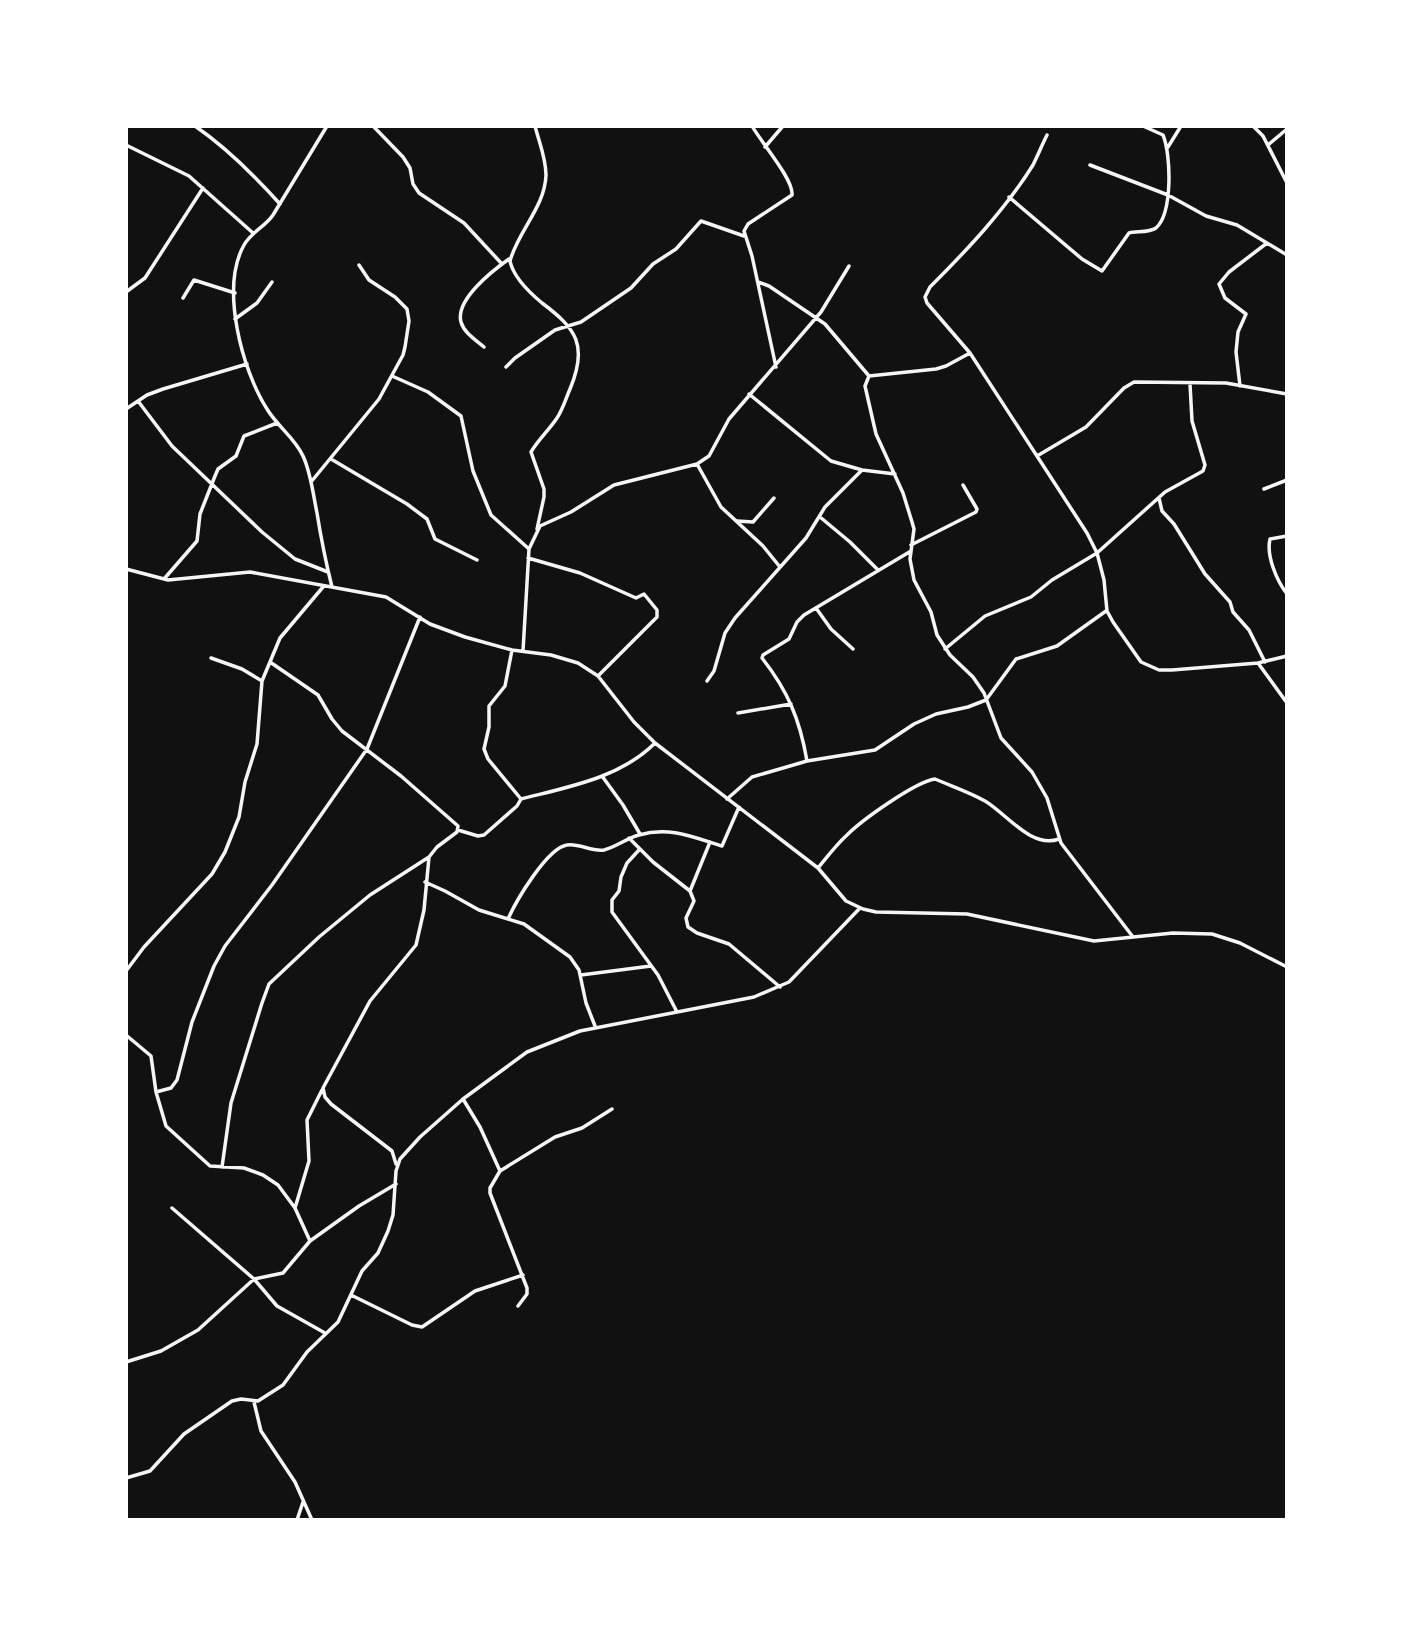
<svg xmlns="http://www.w3.org/2000/svg" width="1413" height="1646" viewBox="0 0 1413 1646" font-family="Lora,serif">
	<style>
		.lines { fill: none; stroke-linecap: round; stroke-linejoin: round }
		.minor { stroke: #f5f5f5; stroke-width: 3.5 }
	</style>
	<rect width="100%" height="100%" fill="#111"/>
	<g class="lines">
		<!-- minor -->
		<path class="minor" d="M195,126C227,148 254,175 280,204
			M327,126L273,215C265,227 251,232 244,245C220,288 242,370 267,409C277,426 295,438 303,456C311,473 313,494 317,513C321,538 326,563 332,587
			M373,126L403,157L410,168L413,184L419,193L464,223L502,264
			M535,126C539,142 546,158 546,175C545,207 518,231 510,261C513,276 530,293 542,303C577,329 588,346 570,389C566,398 563,409 557,418C549,430 538,440 531,452L544,489V497L537,529
			M752,126C761,142 794,180 792,195L748,224L744,231L752,256L776,367
			M1253,126L1263,136L1287,183
			M1047,135C1042,145 1038,155 1033,165C1005,210 967,250 930,287L925,297L927,303L970,353L1087,533L1097,553L1104,580L1107,611L1113,622L1141,662L1159,670H1172L1258,663L1287,656
			M126,145L189,176L253,233
			M1268,145L1287,129
			M765,147L783,126
			M1168,147L1181,126
			M1090,165L1168,195L1206,216L1237,225L1287,255
			M1009,197L1082,259L1102,271L1129,233C1136,231 1149,233 1156,228C1173,213 1171,154 1163,135L1143,126
			M758,282L769,286L825,324L869,376
			M126,292L145,278L203,188
			M183,298L194,280L235,293
			M235,319L257,303L272,282
			M484,347C476,340 464,333 461,322C455,300 492,271 509,259
			M970,353L946,366L936,369L869,376L865,386L876,434L903,493L912,522L914,529L910,559L914,580L931,612L937,635L950,655L973,677L984,693L1001,738L1032,772L1047,798L1061,843L1133,937
			M506,367L515,358L555,330L581,322L631,288L653,264L676,249L701,221L744,236
			M392,376L428,392L461,416L473,471L491,515L529,549
			M1240,386L1236,352L1238,332L1246,314L1225,298L1219,284L1229,272L1267,243
			M749,394L831,461L862,470L895,474
			M138,401L172,446L262,532L295,559L328,572
			M126,409L147,395L163,389L247,364
			M1037,456L1086,427L1124,388L1134,382L1226,383L1287,394
			M331,459L407,504L427,519L435,539L477,560
			M697,464L721,507L763,546L780,567
			M311,482L379,399L403,355L405,347L409,321L407,309L395,297L369,280L359,265
			M1264,489L1287,480
			M1159,498L1162,511L1174,524L1205,574L1230,602L1233,612L1249,630L1265,662
			M820,517L850,542L878,570
			M737,521L753,522L774,498
			M1287,536L1270,539C1266,556 1277,581 1287,594
			M911,545L976,512L977,509L963,485
			M528,558L580,573L636,598L644,594L657,610V617L598,676
			M126,569L168,580L250,572L386,597L430,624L465,637L512,650L551,655L578,663L598,676L634,722L655,743L818,868L846,901L863,909L876,912L967,914L1094,941L1173,933L1212,934L1240,943L1287,967
			M164,579L197,541L200,514L215,476L218,469L236,456L244,436L277,423
			M816,608L831,629L853,649
			M945,649L985,616L1031,597L1052,580L1097,553L1165,492L1203,471L1205,465L1192,421L1190,384
			M512,650L505,686L489,706V727L484,749L488,759L521,799
			M523,651L529,549L540,526L571,512L614,485L697,464L709,456L729,419L821,312L849,266
			M211,658L242,669L262,681
			M270,662L318,695L332,719L342,731L401,776L458,826L457,832L437,847L429,857L424,910L416,945L370,1001L323,1088L325,1097L331,1104L392,1151L396,1164
			M1258,663L1287,703
			M707,681L714,671L725,633L735,618L806,538L825,507L862,470
			M738,713L791,704
			M807,761L875,750L914,724L936,714L968,707L986,700L1016,659L1057,646L1106,611
			M602,776L623,805L640,834
			M727,799L752,777L807,761C800,720 788,691 762,658L763,655L789,639L797,622L804,615L911,551
			M458,830L478,836L484,835L517,806L521,799C568,787 620,778 655,743
			M629,838L653,862L690,891L694,901L686,918L688,927L697,933L729,944L780,987
			M639,850L627,863L621,877L619,891L612,900V912L658,975L677,1012
			M818,868C827,857 836,845 847,835C862,820 915,782 935,779C951,786 969,792 985,801C1007,814 1031,849 1059,839
			M425,882L445,891L479,910L524,924L570,957L579,970L586,1003L595,1026
			M690,891L710,842
			M508,919C516,901 547,848 567,845C579,843 592,852 604,850C616,847 627,838 639,835C669,826 693,837 722,846L739,807
			M126,971L144,947L212,874L225,852L239,817L245,782L257,744L262,681L280,638L323,587
			M581,975L651,966
			M126,1035L151,1056L156,1092L166,1126L210,1166L244,1168L263,1175L278,1185L295,1208L310,1241
			M156,1092L171,1088L177,1080L192,1022L214,966L225,946L272,885L367,749L420,617
			M463,1099L480,1127L500,1171L490,1188V1193L527,1288V1294L518,1306
			M222,1167L231,1103L262,1003L269,984L319,937L370,895L429,857
			M500,1171L555,1137L582,1128L612,1109
			M172,1208L254,1279L277,1306L325,1333
			M295,1208L309,1161L307,1120L322,1090
			M351,1295L412,1325L422,1327L475,1291L523,1275
			M126,1362L161,1351L198,1330L254,1279L283,1273L310,1241L359,1206L396,1184
			M254,1402L261,1431L295,1482L312,1520
			M126,1478L150,1471L184,1434L232,1401L241,1399L258,1401L283,1385L307,1352L338,1322L362,1271L378,1253L388,1231L393,1215L396,1171L400,1159L420,1137L463,1099L527,1052L580,1031L754,997L789,982L860,908
			M297,1520L303,1502"/>
	</g>
	<!-- border -->
	<rect width="1413" height="1646" fill="none" stroke="#ffffff" stroke-width="256"/>
</svg>
